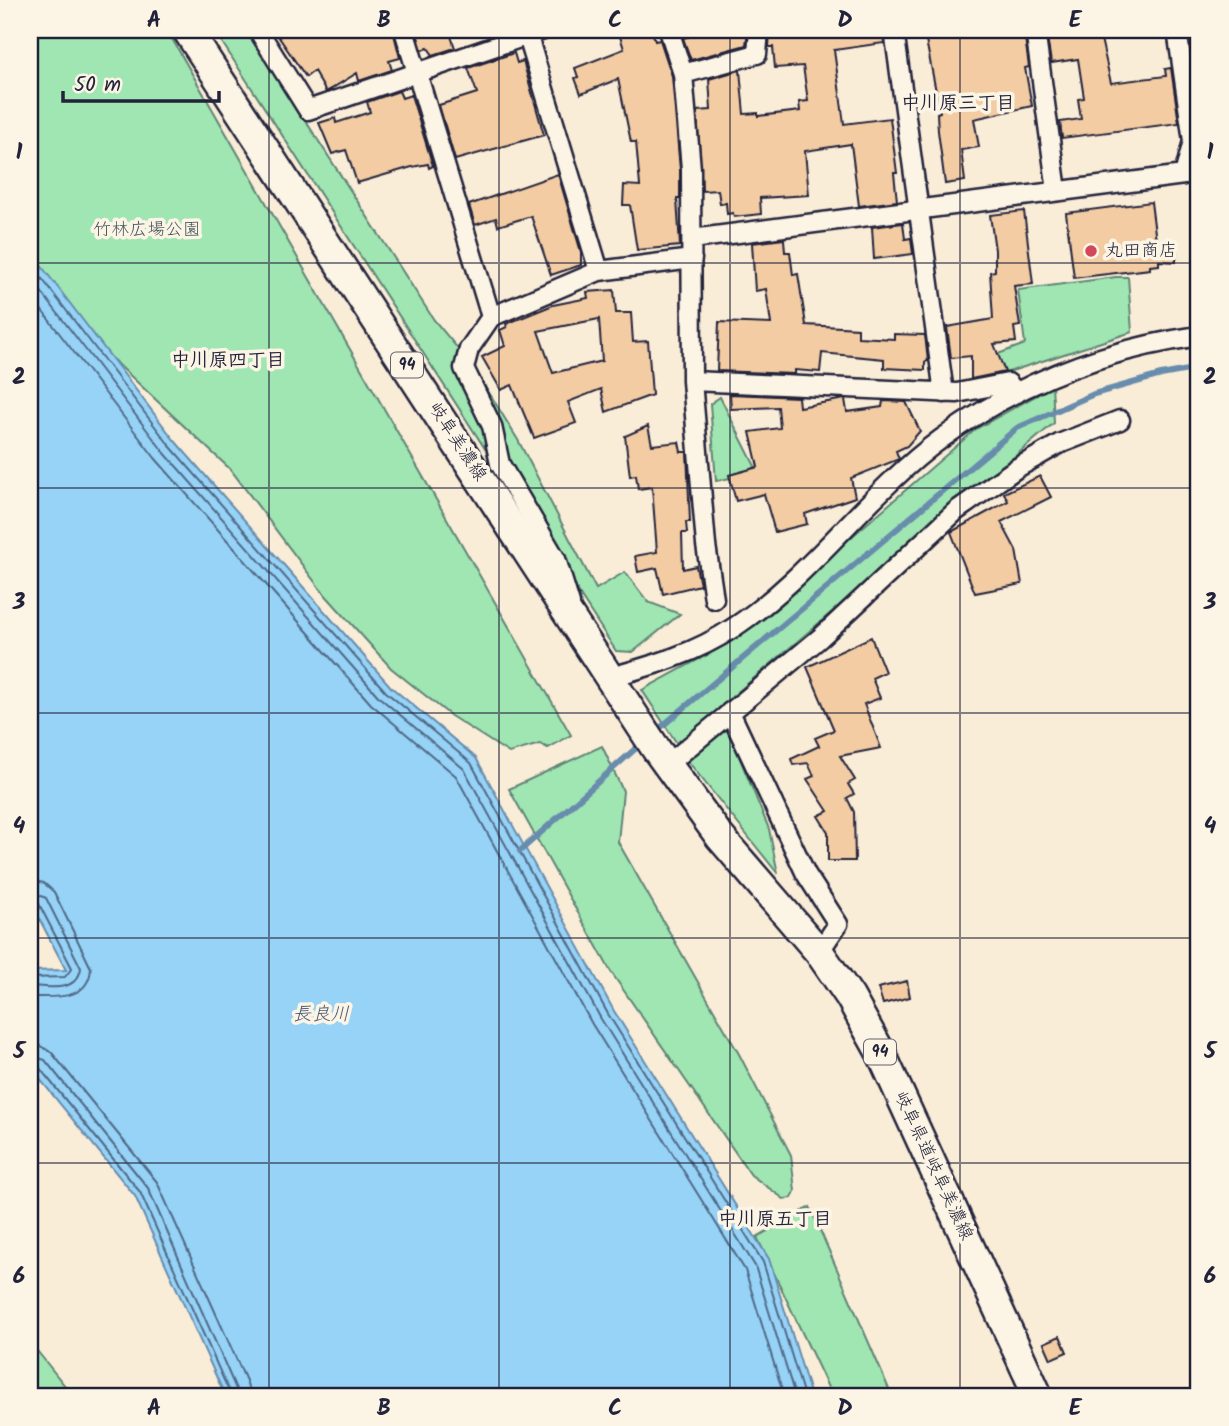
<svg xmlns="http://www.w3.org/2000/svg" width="1229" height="1426" viewBox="0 0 1229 1426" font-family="Kalam,'Klee One',sans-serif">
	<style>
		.green { fill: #9fe6b2; stroke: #608476; stroke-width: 2 }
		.water { fill: #96d3f7; stroke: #688cac; stroke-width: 2 }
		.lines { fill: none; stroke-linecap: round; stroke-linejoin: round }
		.shore { stroke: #506986; stroke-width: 2 }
		.stream { stroke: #688cac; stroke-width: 6 }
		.building { fill: #f3cca3; stroke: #22223b; stroke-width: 2; fill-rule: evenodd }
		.street-casing { stroke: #22223b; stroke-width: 23 }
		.primary-casing { stroke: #22223b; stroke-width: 33 }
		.street { stroke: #fcf5e5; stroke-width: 18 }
		.primary { stroke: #fcf5e5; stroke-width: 28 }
		.grid { fill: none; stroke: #22223b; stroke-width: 2; stroke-opacity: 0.55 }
		.poi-dot { fill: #d1495b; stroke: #fcf5e5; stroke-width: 2.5 }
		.labels { text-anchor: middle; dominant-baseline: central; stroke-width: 7; stroke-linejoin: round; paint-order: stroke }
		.shield { fill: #fcf5e5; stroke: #63616e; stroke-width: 2 }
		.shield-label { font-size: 16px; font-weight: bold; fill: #22223b }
		.park-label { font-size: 18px; fill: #415359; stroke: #fcf5e5 }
		.poi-label { font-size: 18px; fill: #22223b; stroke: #fcf5e5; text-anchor: start }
		.street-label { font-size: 18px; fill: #22223b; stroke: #fcf5e5 }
		.neighbourhood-label { font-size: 19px; font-weight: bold; fill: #22223b; stroke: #fcf5e5 }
		.water-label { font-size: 19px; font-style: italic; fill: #455773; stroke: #fcf5e5 }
		.neatline { fill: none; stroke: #22223b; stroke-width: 2.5 }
		.grid-label { font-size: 23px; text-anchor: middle; font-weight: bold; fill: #22223b }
	</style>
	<rect width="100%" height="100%" fill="#faedd8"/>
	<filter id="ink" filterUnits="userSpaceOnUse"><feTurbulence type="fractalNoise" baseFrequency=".0143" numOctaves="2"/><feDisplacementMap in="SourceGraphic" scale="14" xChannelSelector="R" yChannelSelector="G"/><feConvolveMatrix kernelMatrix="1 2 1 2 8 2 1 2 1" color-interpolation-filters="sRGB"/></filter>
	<g filter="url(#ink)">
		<!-- green -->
		<path class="green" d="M30,30H167L571,735L548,748L540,744L509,753L451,716L391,668L321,590L231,470L30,282Z
			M214,30H247L434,320L474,368L518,440L596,589L625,572L648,602L680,614L633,652L616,651Z
			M1116,277H1128L1132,332L993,377L990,357L1025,344L1018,290Z
			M1052,383L1054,423L719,708L769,829L778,874L691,765L642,690L729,643L976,429L1048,389Z
			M720,397L758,472L716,481L710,404Z
			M602,746L623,791L618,842L739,1054L791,1155L795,1191L792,1198L784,1199L751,1175L611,972L509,789Z
			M810,1207L892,1396H832L757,1237Z
			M30,1342L73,1396H30Z"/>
		<!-- water -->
		<path class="water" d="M30,251L175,441L391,687L476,758L614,1011L769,1259L811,1396H225L135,1196L30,1067V971L66,970L30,901Z"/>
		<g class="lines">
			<!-- shore -->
			<path class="shore" d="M30,263L170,446L386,692L471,763L608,1014L763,1262L804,1396
				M30,277L163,451L379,697L464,769L601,1019L755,1266L795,1396
				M30,295L155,458L371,704L456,776L592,1024L745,1270L784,1396
				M30,880L44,883L54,892L91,968C89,1001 55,997 30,997
				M30,891L46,898L81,968C77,993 49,987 30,986
				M30,900L39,904L72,968L65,977L30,978
				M30,1044L41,1046L52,1053L157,1182L247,1383L250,1396
				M30,1055L45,1060L148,1188L239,1396
				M30,1064L38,1066L140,1192L231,1396"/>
			<!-- stream -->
			<path class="stream" d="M654,733L1017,428L1094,394L1161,375L1199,368
				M520,851L643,742"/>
		</g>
		<!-- building -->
		<path class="building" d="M274,30H393L400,58L389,61L392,70L359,81L357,73L326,92L314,71L306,77Z
			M416,30H449L455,48L433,55L428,48L422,50Z
			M618,30H652L655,41L660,40L672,76L680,170V199H677L680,246L637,250L630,205H623L624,185L640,186L636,142H631L618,79L581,94L575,78L578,77L575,68L624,49Z
			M714,30H748L746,45L691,60L683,38Z
			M770,30H883L884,43L834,50L844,124L890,118L897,173H894L897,201L859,206L851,144L805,151L809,195L760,198L761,214L734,217L733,213L727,214L726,203L720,204L718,190L702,191L697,111L711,110L709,79L740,70L744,114L758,113V116L800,111L799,102L808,101L803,66L775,68L773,47H769Z
			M924,30H1024L1029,67L1025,68L1032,106L974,119L979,147L961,150L965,181L945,184L938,131L937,113L940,112Z
			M1046,30L1048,33L1099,30L1111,83L1166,76L1165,69L1171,68L1179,123L1062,138L1060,122L1081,119L1078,99L1084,98L1078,59L1051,63Z
			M514,53L517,63L523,61L544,135L455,160L439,105L477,93L468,68Z
			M1199,64V105L1193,65Z
			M399,91L402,98L411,95L433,166L429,168L428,164L412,167L357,183L346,150L332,154L319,123L335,118L336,123L370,112L367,102Z
			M558,174L581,252V265L551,275L531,216L498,226L496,218L475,225L469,205Z
			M1151,202L1156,241L1177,242L1176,262L1159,261V265L1150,266V269L1074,278L1066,213Z
			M1024,211L1033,284L1014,286L1020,326L1014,327L1016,342L994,344L1005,372L971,379V356L951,358L947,327L993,319L990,272L995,271V250L990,215Z
			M903,223L905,239L911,238L913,254L874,259L872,227Z
			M784,239L785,252H790L793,275L798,274L806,325L858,328V337L894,339V334L925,335L928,361L925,362V370L884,368V359L822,353L820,372L795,370V374L717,371L719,322L771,324L766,289L755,291L752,243Z
			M614,290L616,313H631L633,342L648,341L652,395L606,412L601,389L568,402L576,423L534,438L512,385L501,390L482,357L505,346L500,330L507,327L506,324L553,305L588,298L587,292ZM599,319L602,361L553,373L538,331Z
			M730,394L798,397L799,407L845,399L847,412L882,407L883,401L906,402L920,431L907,446L896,451L899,459L851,478L855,497L805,514L807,524L775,532L764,494L736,501L729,475L758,467L750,432L780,428L778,407L731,409Z
			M648,426L652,445L679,442L681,452H687L690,522H686L687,533H682L683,569L696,566L700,585L663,594L657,568L638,572L635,556L657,552L652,487L638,489L636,475L630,476L625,436Z
			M1040,476L1051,497L1001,522L1016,550L1022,584L975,593L951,532L1008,501L1004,493Z
			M871,637L885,672L872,678L880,698L864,704L881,748L840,756L855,780L848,784L854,794L847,798L854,812L855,861H828V832L818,816L828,811L807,779L814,776L808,763L793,765L791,759L819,746L815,738L834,730L807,667Z
			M907,981L910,997L883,1004L878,988Z
			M1060,1336L1067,1352L1051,1359L1044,1343Z"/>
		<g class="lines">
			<defs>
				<path id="street" d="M258,30L308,110L543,30
					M404,30L491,317L599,271L692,259
					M526,30L599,271
					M669,30L683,74L691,169L692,381L706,545L714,599
					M894,30L944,393
					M1035,30L1057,191
					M683,74L757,54L759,30
					M692,239L1184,175L1193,141L1177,30
					M491,317L469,349L464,368L492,426L500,464L556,559L570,604
					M692,381L957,393L1008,383L1017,393
					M611,677C654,665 696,653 733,628C812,576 866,494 941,439C1017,383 1106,349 1199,336
					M730,712L806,874L838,924L819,952
					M667,765L820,638L956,511L1017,468L1059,444L1120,420"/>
				<path id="primary" d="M187,30L656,749L720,837L819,952L850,997L881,1053L1038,1396"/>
			</defs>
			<!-- street casing -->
			<use href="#street" class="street-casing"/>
			<!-- primary casing -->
			<use href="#primary" class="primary-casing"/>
			<!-- street -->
			<use href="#street" class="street"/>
			<!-- primary -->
			<use href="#primary" class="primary"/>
		</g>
	</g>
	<!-- grid -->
	<path class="grid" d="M269,30V1396M499,30V1396M730,30V1396M960,30V1396M30,263H1199M30,488H1199M30,713H1199M30,938H1199M30,1163H1199"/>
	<!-- markers -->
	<circle class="poi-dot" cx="1091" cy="251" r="7"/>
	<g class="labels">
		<!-- shield labels -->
		<g class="shield">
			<rect x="391" y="352.5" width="32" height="25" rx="5"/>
			<rect x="864" y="1039.5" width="32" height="25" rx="5"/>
		</g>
		<g class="shield-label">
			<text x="407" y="365">94</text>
			<text x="880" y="1052">94</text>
		</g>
		<!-- park labels -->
		<g class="park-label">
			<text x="147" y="230">竹林広場公園</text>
		</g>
		<!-- poi labels -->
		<g class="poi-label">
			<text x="1105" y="251">丸田商店</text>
		</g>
		<!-- street labels -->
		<g class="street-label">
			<text transform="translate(457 442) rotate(57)">岐阜美濃線</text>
			<text transform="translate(933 1166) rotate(65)">岐阜県道岐阜美濃線</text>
		</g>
		<!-- neighbourhood labels -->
		<g class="neighbourhood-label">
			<text x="958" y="104">中川原三丁目</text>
			<text x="228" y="361">中川原四丁目</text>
			<text x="775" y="1220">中川原五丁目</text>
		</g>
		<!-- water labels -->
		<g class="water-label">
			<text x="321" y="1015">長良川</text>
		</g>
	</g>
	<!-- margin -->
	<rect width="1229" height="1426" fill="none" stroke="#fcf5e5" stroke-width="77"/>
	<!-- scale -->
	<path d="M63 91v10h156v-10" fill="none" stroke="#22223b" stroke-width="3.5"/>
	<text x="74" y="91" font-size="21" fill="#22223b" stroke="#fcf5e5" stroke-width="5" paint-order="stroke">50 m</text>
	<rect x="38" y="38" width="1152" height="1350" class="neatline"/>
	<g class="grid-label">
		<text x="154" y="27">A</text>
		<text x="384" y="27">B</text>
		<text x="615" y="27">C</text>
		<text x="845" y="27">D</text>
		<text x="1075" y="27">E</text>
		<text x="19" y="159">1</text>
		<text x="1210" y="159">1</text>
		<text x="19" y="384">2</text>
		<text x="1210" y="384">2</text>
		<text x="19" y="609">3</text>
		<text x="1210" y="609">3</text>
		<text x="19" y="833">4</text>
		<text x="1210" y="833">4</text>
		<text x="19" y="1058">5</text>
		<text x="1210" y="1058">5</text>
		<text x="19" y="1283">6</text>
		<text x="1210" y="1283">6</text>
		<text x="154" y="1415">A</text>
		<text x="384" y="1415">B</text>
		<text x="615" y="1415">C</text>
		<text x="845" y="1415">D</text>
		<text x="1075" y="1415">E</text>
	</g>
</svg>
